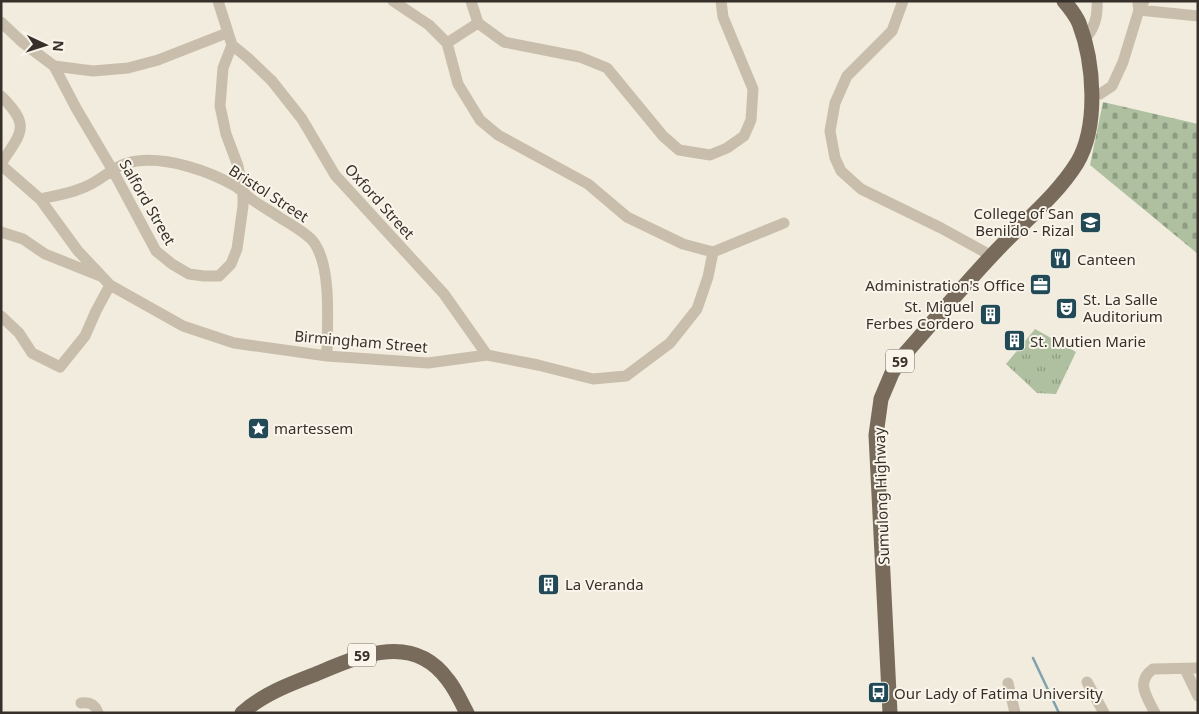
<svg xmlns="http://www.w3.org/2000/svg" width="1199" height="714" viewBox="0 0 1199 714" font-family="'Noto Sans',sans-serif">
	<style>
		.grass { fill: url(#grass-tufts) }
		.cemetery { fill: url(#cemetery-stones) }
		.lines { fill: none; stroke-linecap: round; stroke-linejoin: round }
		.stream { stroke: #7fa2ad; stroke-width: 2.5 }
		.minor { stroke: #c9beab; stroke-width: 11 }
		.major { stroke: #786b5c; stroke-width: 15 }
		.labels { text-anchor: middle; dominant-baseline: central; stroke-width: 4; stroke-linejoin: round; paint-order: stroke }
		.shield { fill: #f9f5eb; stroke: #716b64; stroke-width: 1 }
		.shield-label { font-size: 14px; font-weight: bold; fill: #37302a }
		.street-label { font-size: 15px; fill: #37302a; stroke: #f9f5eb }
		.poi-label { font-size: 15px; fill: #37302a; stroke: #f9f5eb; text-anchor: start }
	</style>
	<defs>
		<pattern id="grass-tufts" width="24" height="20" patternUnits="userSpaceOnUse" patternTransform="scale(1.25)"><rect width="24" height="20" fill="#aec09f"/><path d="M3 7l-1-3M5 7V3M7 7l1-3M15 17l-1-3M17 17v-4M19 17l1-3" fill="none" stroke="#8e9c82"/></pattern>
		<pattern id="cemetery-stones" width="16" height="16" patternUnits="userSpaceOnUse" patternTransform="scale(1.25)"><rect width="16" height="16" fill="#aec09f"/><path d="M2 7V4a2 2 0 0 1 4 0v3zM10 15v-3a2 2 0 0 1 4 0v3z" fill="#8e9c82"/></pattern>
	</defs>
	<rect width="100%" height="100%" fill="#f1ecde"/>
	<!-- grass -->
	<path class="grass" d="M1035,329L1076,352L1056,394L1037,393L1006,364Z"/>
	<!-- cemetery -->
	<path class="cemetery" d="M1103,102L1198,124V254L1090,165Z"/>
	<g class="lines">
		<!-- stream -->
		<path class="stream" d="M1033,658L1059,713"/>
		<!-- minor -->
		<path class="minor" d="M393,1L429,25L447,43L458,84L480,120L498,135L588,184L627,217L683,244L713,252L784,223
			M471,1L478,23L504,42L580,57L607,68L663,136L679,150L710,155L727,148L744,136L751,120L753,89L723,17L721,1
			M903,1L892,31L847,76L835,103L830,131L835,158L841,171L861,189L941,228L992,256
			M1138,4L1139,10L1198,16
			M1,22L22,42L54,66L93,71L128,68L158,60L227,33
			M1084,39C1095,29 1098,16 1097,1
			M447,43L478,23
			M232,45L248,58L272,81L302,119L335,175L444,294L487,355
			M54,66L76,108L112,169L156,251L172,264L189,274L204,276H219L231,264L237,249L243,206V192L238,166L226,134L220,106L223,68L232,45L218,1
			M1092,94H1100L1112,86L1123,62L1139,10L1144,1
			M1,96C32,127 21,132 1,164
			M1,165L40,199L78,251L110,285L183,326L234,343L327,356L428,363L487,355L538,365L593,379L626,376L670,343L697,309L708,277L713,252
			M40,199C56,196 72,193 87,186C105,178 116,163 137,161C168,157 209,171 235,186C241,190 245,194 250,198C259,205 269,210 279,217C288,223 309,234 315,244C332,270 327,325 327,356
			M1,232L23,239L45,254L100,276
			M1,316L19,333L32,353L60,367L85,336L96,311L110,285
			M1185,669L1198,696
			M1087,682L1104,713
			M1008,683L1015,713
			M81,703C90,702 95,704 98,713
			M1155,713C1147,697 1135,682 1153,669L1198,668"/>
		<!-- major -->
		<path class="major" d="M242,713C263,694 290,684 316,674C359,656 413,631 448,680C456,690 461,702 467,713
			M890,713L876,435L881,399L892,373L902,357C935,320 966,282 1000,247C1026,220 1057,195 1077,163C1099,126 1094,62 1079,23C1076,16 1070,8 1064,1"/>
	</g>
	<!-- icons -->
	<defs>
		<symbol id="university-square" viewBox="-11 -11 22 22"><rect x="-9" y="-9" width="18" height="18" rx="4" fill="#214956" stroke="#f9f5eb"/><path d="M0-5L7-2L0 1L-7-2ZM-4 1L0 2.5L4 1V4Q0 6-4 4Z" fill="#fff"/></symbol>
		<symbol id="restaurant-square" viewBox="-11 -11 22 22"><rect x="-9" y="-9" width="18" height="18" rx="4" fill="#214956" stroke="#f9f5eb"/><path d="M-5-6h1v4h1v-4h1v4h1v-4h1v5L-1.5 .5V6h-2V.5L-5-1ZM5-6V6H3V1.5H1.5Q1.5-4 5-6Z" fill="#fff"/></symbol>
		<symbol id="office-square" viewBox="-11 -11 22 22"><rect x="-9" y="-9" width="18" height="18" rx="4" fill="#214956" stroke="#f9f5eb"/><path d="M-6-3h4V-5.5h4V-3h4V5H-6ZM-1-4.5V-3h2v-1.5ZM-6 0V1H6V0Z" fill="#fff"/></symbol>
		<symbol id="theatre-square" viewBox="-11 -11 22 22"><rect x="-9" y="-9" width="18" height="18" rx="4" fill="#214956" stroke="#f9f5eb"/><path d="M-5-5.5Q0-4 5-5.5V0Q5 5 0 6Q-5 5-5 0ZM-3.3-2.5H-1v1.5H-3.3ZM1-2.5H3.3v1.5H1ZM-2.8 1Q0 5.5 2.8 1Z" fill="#fff"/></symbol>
		<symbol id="building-square" viewBox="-11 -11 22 22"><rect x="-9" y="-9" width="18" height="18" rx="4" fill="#214956" stroke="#f9f5eb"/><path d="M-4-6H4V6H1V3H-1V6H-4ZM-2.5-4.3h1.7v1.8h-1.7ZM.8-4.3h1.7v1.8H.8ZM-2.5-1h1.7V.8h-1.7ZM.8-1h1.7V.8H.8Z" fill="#fff"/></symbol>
		<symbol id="sight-square" viewBox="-11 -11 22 22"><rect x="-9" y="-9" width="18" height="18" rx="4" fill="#214956" stroke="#f9f5eb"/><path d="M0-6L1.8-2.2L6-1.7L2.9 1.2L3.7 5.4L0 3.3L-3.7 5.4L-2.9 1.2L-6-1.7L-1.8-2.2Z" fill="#fff"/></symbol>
		<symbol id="bus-square" viewBox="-11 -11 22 22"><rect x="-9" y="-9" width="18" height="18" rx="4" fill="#214956" stroke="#f9f5eb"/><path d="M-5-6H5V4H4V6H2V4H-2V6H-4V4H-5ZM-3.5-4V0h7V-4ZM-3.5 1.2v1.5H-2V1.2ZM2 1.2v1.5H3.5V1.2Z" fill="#fff"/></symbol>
	</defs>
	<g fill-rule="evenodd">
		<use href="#university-square" x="1078" y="210" width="25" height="25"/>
		<use href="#restaurant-square" x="1048" y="246" width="25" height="25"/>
		<use href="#office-square" x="1028" y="272" width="25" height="25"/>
		<use href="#theatre-square" x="1054" y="296" width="25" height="25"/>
		<use href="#building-square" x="978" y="302" width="25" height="25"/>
		<use href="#building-square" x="1002" y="328" width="25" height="25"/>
		<use href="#sight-square" x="246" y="416" width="25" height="25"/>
		<use href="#building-square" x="536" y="572" width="25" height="25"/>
		<use href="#bus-square" x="866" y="680" width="25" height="25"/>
	</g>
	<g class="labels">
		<!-- shield labels -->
		<g class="shield">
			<rect x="886" y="349.5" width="28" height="23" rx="4"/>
			<rect x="348" y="643.5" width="28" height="23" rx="4"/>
		</g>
		<g class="shield-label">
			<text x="900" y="361">59</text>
			<text x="362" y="655">59</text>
		</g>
		<!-- street labels -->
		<g class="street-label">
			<text transform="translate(269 193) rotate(33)">Bristol Street</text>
			<text transform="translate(380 201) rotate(48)">Oxford Street</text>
			<text transform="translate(148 202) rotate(60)">Salford Street</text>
			<text transform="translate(361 341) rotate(5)">Birmingham Street</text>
			<text transform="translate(881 496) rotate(-92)">Sumulong Highway</text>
		</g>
		<!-- poi labels -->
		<g class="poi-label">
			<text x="1074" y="213" text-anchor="end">College of San<tspan x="1074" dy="17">Benildo - Rizal</tspan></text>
			<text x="1077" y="259">Canteen</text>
			<text x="1025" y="285" text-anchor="end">Administration's Office</text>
			<text x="1083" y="299">St. La Salle<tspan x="1083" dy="17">Auditorium</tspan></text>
			<text x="974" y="306" text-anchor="end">St. Miguel<tspan x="974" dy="17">Ferbes Cordero</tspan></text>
			<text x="1030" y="341">St. Mutien Marie</text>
			<text x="274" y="428">martessem</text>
			<text x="565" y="584">La Veranda</text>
			<text x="894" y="693">Our Lady of Fatima University</text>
		</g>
	</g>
	<!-- border -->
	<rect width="1199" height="714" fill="none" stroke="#37302a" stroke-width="5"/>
	<!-- north arrow -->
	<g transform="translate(45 45) rotate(94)" stroke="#f9f5eb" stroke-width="4" paint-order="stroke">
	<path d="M0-4L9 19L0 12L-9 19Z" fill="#37302a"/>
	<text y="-8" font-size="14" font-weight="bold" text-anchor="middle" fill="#37302a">N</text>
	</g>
</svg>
